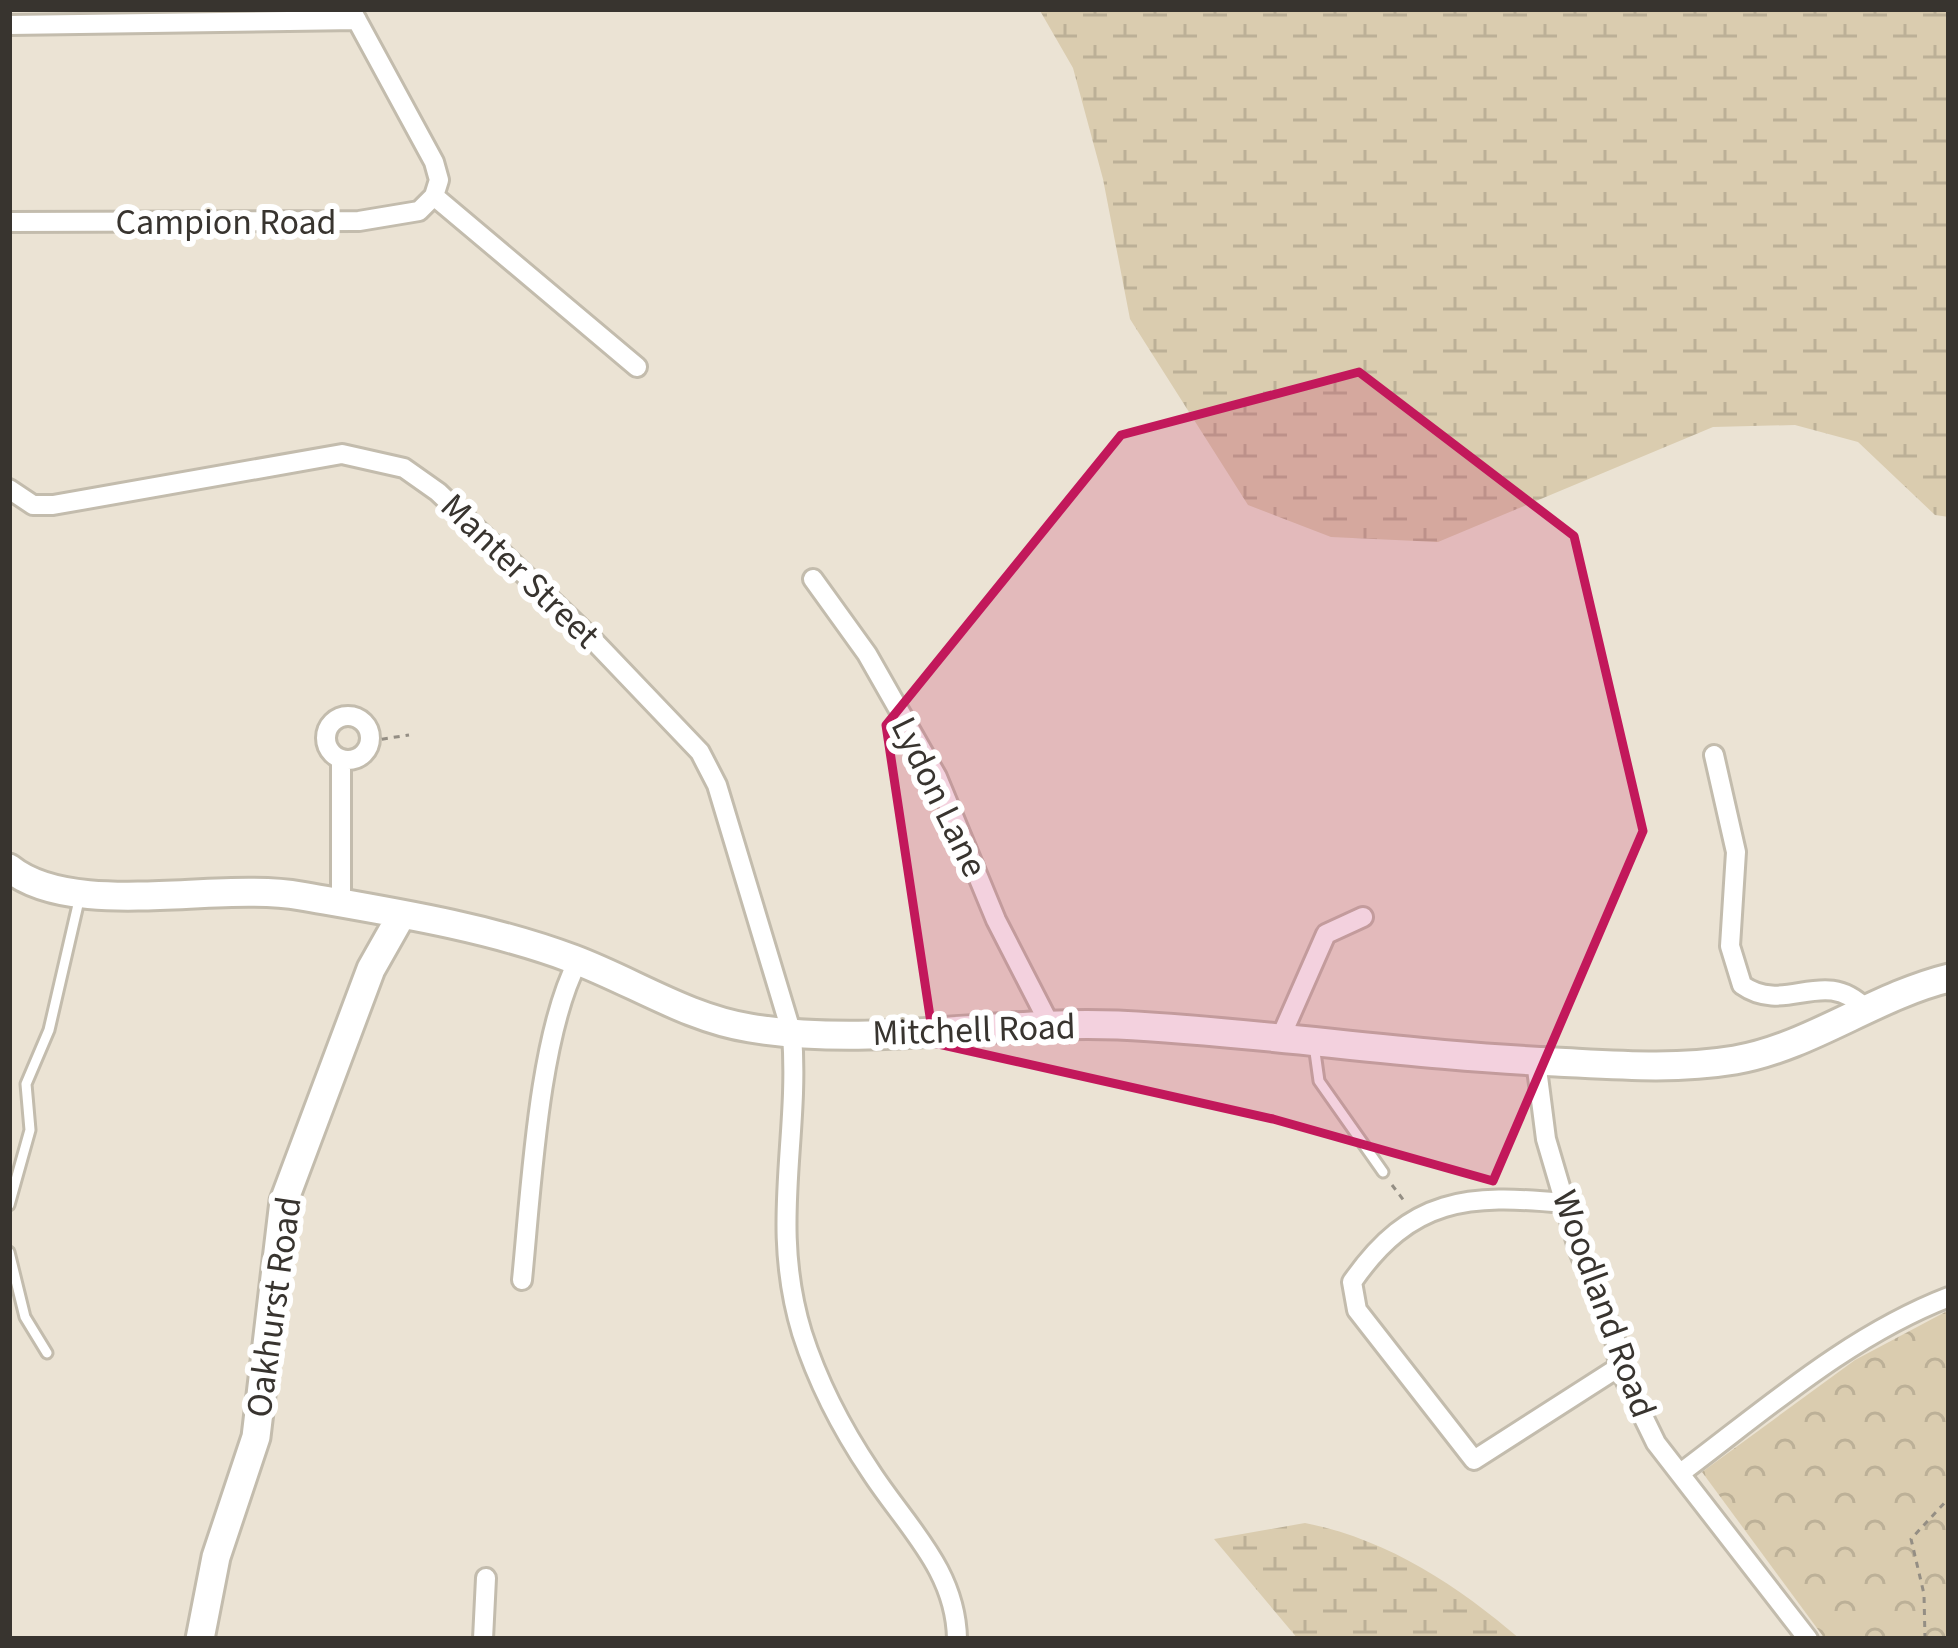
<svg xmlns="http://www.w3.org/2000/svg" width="1958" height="1648" viewBox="0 0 1958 1648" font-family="'Source Sans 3',sans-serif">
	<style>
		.forest { fill: url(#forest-crowns) }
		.wetland { fill: url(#wetland-marsh) }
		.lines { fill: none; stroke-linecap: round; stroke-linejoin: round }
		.lane-casing { stroke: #c3bcad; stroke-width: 15 }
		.street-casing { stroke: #c3bcad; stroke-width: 24 }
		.secondary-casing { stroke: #c3bcad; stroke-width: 33 }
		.path { stroke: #948e84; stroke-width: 3; stroke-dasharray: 6 6; stroke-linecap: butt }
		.lane { stroke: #fff; stroke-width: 9 }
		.street { stroke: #fff; stroke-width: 18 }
		.secondary { stroke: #fff; stroke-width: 27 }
		.marked { fill: #c2185b; fill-opacity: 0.2; stroke: #c2185b; stroke-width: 9; stroke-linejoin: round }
		.labels { text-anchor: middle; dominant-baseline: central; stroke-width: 12; stroke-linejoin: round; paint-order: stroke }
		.street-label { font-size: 36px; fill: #38342f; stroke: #fff }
	</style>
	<defs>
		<pattern id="forest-crowns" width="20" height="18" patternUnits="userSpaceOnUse" patternTransform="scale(3)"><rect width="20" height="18" fill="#daccaf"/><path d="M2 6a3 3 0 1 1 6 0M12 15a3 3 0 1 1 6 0" fill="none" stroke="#bcb097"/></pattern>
		<pattern id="wetland-marsh" width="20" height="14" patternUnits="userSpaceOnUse" patternTransform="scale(3)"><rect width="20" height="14" fill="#daccaf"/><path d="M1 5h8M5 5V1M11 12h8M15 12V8" fill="none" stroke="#bcb097"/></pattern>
	</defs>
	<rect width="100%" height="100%" fill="#ebe3d4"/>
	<!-- forest -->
	<path class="forest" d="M1949,1310V1639H1825L1702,1472L1855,1360Z"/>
	<!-- wetland -->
	<path class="wetland" d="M1039,9H1949V517L1935,515L1858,442L1795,425L1713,427L1438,542L1331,537L1248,505L1130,319L1103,179L1073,68Z
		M1305,1523C1387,1539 1457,1585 1520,1639H1298L1214,1539Z"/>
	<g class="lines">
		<defs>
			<path id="lane" d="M1314,1045L1319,1081L1383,1172
				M9,1205L30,1130L26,1084L49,1030L80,896
				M9,1252L25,1317L47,1353"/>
			<path id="street" d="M353,13L434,162L439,180L434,196
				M9,25L357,20
				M434,196L637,367
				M9,222L359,221L419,211L434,196
				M9,489L33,505H53L342,454L404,468L438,492L594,641L700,752L717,785L792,1034C800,1139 769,1225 802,1333C818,1383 842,1429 871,1472C906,1526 956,1570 957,1639
				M813,579L867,654L937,777L996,920L1050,1025
				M326 738a22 22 0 1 1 44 0a22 22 0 1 1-44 0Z
				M1714,755L1736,852L1730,946L1742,985C1786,1016 1823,965 1866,1009
				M341,760V904
				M1279,1041L1326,934L1363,917
				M1536,1061L1546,1139L1579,1251L1615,1339L1619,1367L1656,1443L1808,1639
				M1564,1203C1468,1194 1411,1197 1352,1282L1357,1310L1474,1460L1619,1367
				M522,1280C531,1192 538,1037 578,961
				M1682,1472C1766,1409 1850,1335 1949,1297
				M483,1639L486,1578"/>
			<path id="secondary" d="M9,868C73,920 216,881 301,896C392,912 488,927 573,959C632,981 687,1018 750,1028C871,1048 996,1020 1118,1025C1264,1032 1410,1056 1556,1062C1616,1065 1675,1070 1735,1060C1810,1047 1875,996 1949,978
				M200,1639L216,1557L256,1437L284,1201L371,969L401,916"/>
		</defs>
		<!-- lane casing -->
		<use href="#lane" class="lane-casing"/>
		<!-- street casing -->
		<use href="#street" class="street-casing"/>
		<!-- secondary casing -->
		<use href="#secondary" class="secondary-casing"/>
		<!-- path -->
		<path class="path" d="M370,741L409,735
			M1392,1185L1405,1202
			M1925,1639L1924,1594L1911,1539L1949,1498"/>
		<!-- lane -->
		<use href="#lane" class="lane"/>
		<!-- street -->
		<use href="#street" class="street"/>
		<!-- secondary -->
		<use href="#secondary" class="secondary"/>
	</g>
	<!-- marked area -->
	<path class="marked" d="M1359,372L1574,536L1643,831L1493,1181L1273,1119L934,1043L886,725L1121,435Z"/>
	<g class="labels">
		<!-- street labels -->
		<g class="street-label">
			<text x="226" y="222">Campion Road</text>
			<text transform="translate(520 571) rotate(44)">Manter Street</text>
			<text transform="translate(939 797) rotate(64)">Lydon Lane</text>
			<text transform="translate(974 1030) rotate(-2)">Mitchell Road</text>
			<text transform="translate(1604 1304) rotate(70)">Woodland Road</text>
			<text transform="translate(274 1307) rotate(-82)">Oakhurst Road</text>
		</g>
	</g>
	<!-- border -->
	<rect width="1958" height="1648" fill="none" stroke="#38342f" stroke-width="24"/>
</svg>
